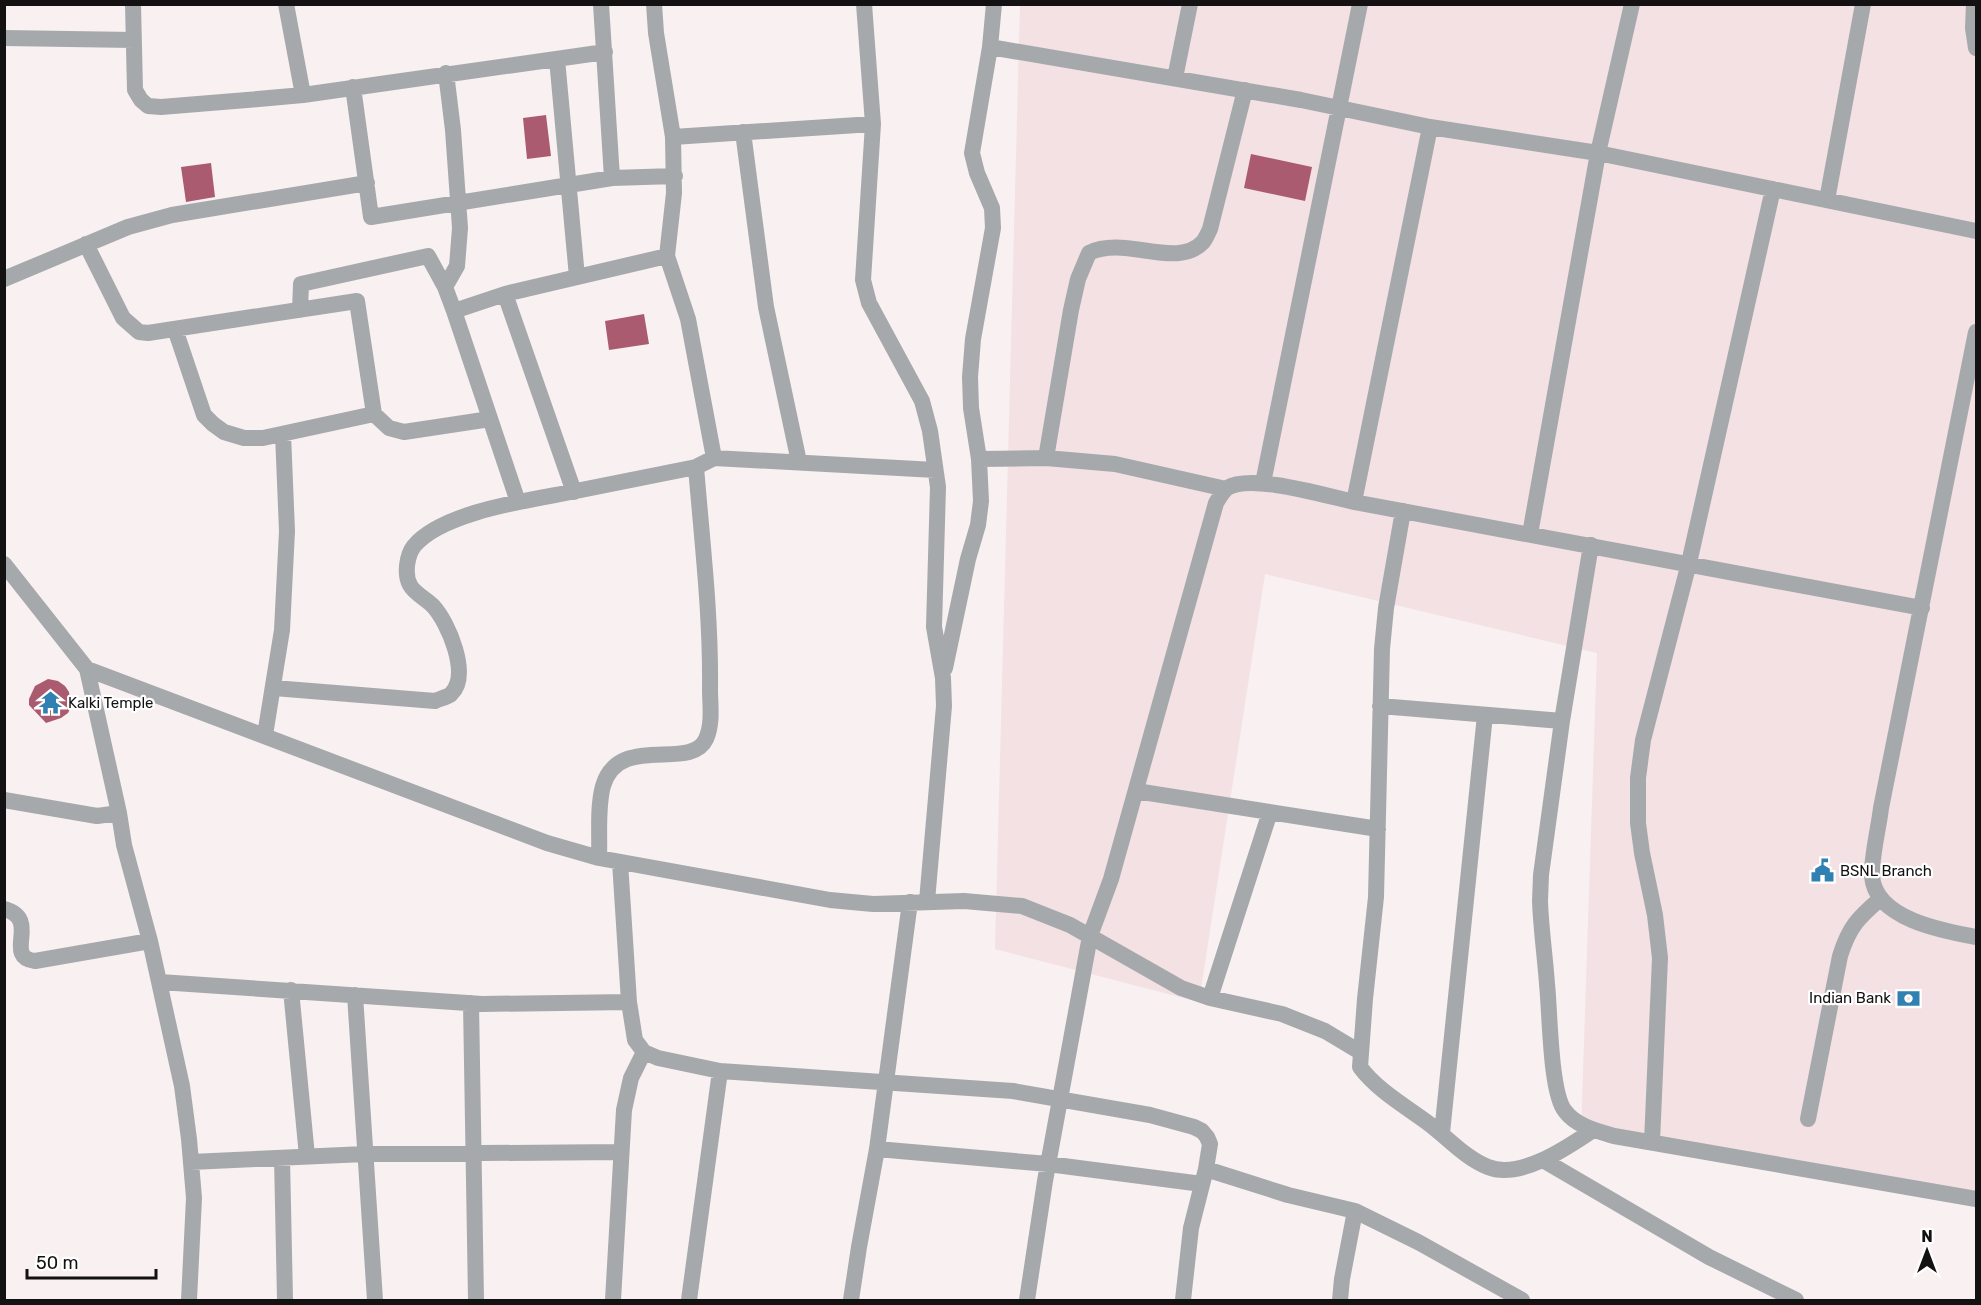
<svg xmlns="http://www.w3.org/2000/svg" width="1981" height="1305" viewBox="0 0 1981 1305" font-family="Rubik,sans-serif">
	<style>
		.built { fill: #f3e1e4 }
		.building { fill: #ab5b6f }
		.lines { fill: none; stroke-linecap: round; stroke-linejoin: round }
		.street { stroke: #a6a9ab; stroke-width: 16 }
		.labels { text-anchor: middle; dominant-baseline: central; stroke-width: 4.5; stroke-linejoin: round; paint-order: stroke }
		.poi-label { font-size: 15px; fill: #131111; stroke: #fff; text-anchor: start }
	</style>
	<rect width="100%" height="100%" fill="#f9f0f1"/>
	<!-- built -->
	<path class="built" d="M1020,5H1976V1199L1581,1133L1597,653L1265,574L1199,1002L995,949Z"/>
	<!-- building -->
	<path class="building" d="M546,115L551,156L527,159L523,118Z
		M1251,154L1312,167L1305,201L1244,188Z
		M211,163L215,197L186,202L181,167Z
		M644,314L649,344L609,350L605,321Z
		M48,679L58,681L65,686L69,692L71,707L68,713L61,718L46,723L29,705V699L35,686Z"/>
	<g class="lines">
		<!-- street -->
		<path class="street" d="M133,4L135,90L141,100L148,106L161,107L247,100L303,95L605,52
			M286,4L303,95
			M601,4L612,178
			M654,4L656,33L673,137L674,193L667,256L688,319L714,458
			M864,4L873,124L863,280L869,303L922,401L930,431L938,487L934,627L943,678L944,706L927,901
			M1974,4L1973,28L1976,48
			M4,38L134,40
			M990,47L1301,100L1430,127L1598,153L1976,231
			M557,59L577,277
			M1175,78L1190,4
			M353,87L371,217L612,178L675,176
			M743,132L766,307L799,462
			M673,137L873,124
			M1827,200L1863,4
			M86,244L123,318L139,332L148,333L357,301L374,414L389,428L404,432L490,419
			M4,279L128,227L172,215L367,183
			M445,287L457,266L460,228L453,130L446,73
			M505,294L574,492
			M300,310L301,284L428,256L445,287L454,311L518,502
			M454,311L505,294L667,256
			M175,329L204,415L213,424L224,432L244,438H263L374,414
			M1976,332L1881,808C1879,826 1871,859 1872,876C1875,919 1943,931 1976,937
			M1046,458L1071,310L1078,279L1089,253C1125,235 1177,270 1203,242C1206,238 1208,233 1210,229L1245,90
			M979,459L1046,458L1115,464L1226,489
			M1263,483L1360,4
			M1354,502L1430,127
			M1403,511L1386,608L1382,649L1376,897L1365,999L1360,1067C1377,1090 1405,1106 1428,1123C1447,1137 1465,1158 1488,1167C1520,1180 1568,1147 1593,1130
			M1530,534L1598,153L1632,4
			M1591,545L1562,721L1541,875L1540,901C1541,929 1545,956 1547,984C1550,1011 1550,1093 1565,1111C1576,1126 1597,1131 1614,1136L1976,1199
			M4,564L87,669L119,813L124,845L150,941L182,1086L189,1139L194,1198L189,1300
			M945,668L968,559L978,525L981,501L979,459L971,408L970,377L973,339L993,228L992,208L977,173L972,153L990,47L994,4
			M87,669L547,843L599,858L830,900L873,904L964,901L1022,906L1070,925L1181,988L1210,998L1282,1014L1325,1031L1360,1052
			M274,688L435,701C439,699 448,697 451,694C471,675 448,622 433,606C426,599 414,593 410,585C404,574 407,555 414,546C443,511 532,500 576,491C616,483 656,475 696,467L714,458L935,470
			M1380,706L1562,721
			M265,735L282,630L287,531L283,434
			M1136,791L1378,829
			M4,800L97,816L119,813
			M599,858C600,835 597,808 603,786C619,732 691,772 706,739C713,724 710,704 710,689C711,615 702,541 696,467
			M620,862L629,1002L635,1040L644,1052L658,1058L720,1071L1013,1091L1150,1115L1194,1127L1202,1131L1207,1137L1210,1144L1206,1169L1191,1228L1183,1300
			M4,909C42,919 2,957 35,961L150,941
			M160,982L482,1004L629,1002
			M291,990L307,1156
			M355,995L375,1300
			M1210,998L1270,812
			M471,1003L476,1300
			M1808,1119L1840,956C1849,927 1858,918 1880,899
			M1442,1133L1485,715
			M1652,1142L1660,958L1655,915L1642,853L1638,823V778L1643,740L1689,563L1773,189
			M877,1149L1048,1164L1202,1184
			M282,1158L285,1300
			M1543,1160L1709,1257L1796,1300
			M191,1162L365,1154L621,1152
			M1206,1169L1288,1195L1355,1211L1418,1242L1522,1300
			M613,1300L624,1110L631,1078L644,1052
			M689,1300L720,1071
			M851,1300L859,1247L877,1149L910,902
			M1027,1300L1045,1181L1090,936L1111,879L1216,503C1219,498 1223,491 1227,488C1251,473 1326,496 1354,502L1922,608
			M1340,1300L1342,1279L1355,1211"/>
	</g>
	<!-- icons -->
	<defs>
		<symbol id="temple-bare" viewBox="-9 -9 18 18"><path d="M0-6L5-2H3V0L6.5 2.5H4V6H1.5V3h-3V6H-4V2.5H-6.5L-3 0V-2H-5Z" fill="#3180b2" stroke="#fff" stroke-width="2.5" paint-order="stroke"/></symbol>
		<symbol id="civic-bare" viewBox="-9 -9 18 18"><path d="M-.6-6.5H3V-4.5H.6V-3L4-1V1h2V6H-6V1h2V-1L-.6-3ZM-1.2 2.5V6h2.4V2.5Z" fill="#3180b2" stroke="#fff" stroke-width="2.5" paint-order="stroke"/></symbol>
		<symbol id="bank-bare" viewBox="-9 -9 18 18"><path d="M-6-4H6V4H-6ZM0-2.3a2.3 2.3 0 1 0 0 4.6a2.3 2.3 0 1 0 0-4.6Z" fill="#3180b2" stroke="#fff" stroke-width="2.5" paint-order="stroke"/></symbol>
	</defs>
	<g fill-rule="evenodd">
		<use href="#temple-bare" x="34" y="686" width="33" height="33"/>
		<use href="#civic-bare" x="1806" y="854" width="33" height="33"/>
		<use href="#bank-bare" x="1892" y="982" width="33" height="33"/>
	</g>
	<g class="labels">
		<!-- poi labels -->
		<g class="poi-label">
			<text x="68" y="703">Kalki Temple</text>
			<text x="1840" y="871">BSNL Branch</text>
			<text x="1891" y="998" text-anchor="end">Indian Bank</text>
		</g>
	</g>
	<!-- border -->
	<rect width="1981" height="1305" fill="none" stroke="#131111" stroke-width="12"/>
	<!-- north arrow -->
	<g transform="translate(1927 1251)" stroke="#ffffff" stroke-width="4.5" paint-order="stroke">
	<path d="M0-4.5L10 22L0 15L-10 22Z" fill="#131111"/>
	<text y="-9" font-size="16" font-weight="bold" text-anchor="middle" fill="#131111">N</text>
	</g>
	<!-- scale -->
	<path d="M27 1269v9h129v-9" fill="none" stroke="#131111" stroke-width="3"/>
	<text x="36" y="1269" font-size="18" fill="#131111" stroke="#ffffff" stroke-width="4.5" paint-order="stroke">50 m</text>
</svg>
